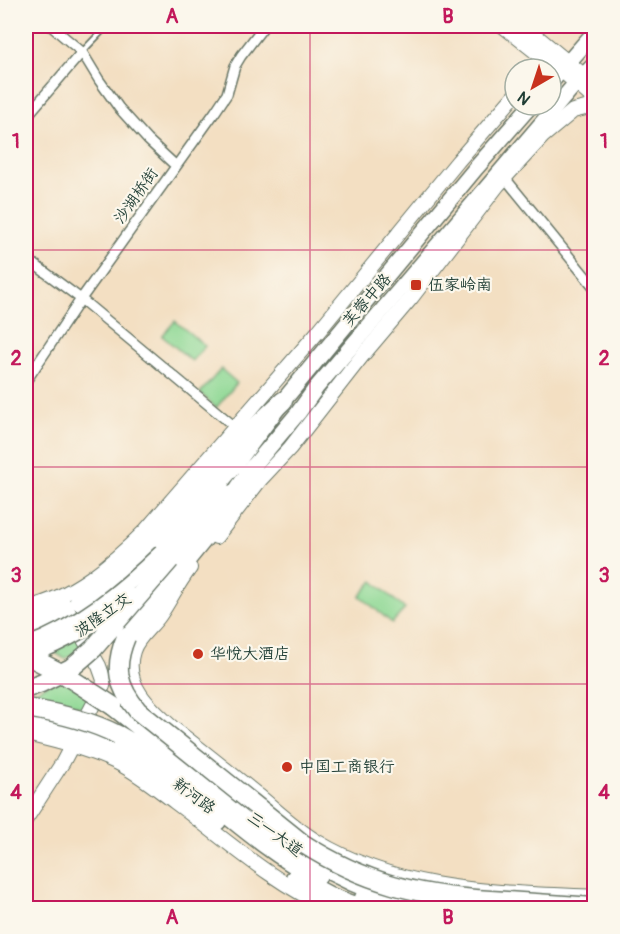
<svg xmlns="http://www.w3.org/2000/svg" width="620" height="934" viewBox="0 0 620 934" font-family="Pangolin,'LXGW WenKai TC',sans-serif">
	<style>
		.green { fill: #8fd894; stroke: #578a64; stroke-width: 1.5 }
		.lines { fill: none; stroke-linecap: round; stroke-linejoin: round }
		.lane-casing { stroke: #697666; stroke-width: 8 }
		.street-casing { stroke: #697666; stroke-width: 12 }
		.secondary-casing { stroke: #697666; stroke-width: 16 }
		.primary-casing { stroke: #697666; stroke-width: 18 }
		.highway-casing { stroke: #697666; stroke-width: 21 }
		.lane { stroke: #fff; stroke-width: 4.5 }
		.street { stroke: #fff; stroke-width: 9 }
		.secondary { stroke: #fff; stroke-width: 14 }
		.primary { stroke: #fff; stroke-width: 15 }
		.highway { stroke: #fff; stroke-width: 18 }
		.primary-bridge-casing { stroke: #697666; stroke-width: 18; stroke-linecap: butt }
		.highway-bridge-casing { stroke: #697666; stroke-width: 21; stroke-linecap: butt }
		.primary-bridge { stroke: #fff; stroke-width: 15 }
		.highway-bridge { stroke: #fff; stroke-width: 18 }
		.grid { fill: none; stroke: #c2185b; stroke-width: 1.5; stroke-opacity: 0.55 }
		.poi-dot { fill: #c8321e; stroke: #fbf7ec; stroke-width: 2 }
		.labels { text-anchor: middle; dominant-baseline: central; stroke-width: 4.5; stroke-linejoin: round; paint-order: stroke }
		.street-label { font-size: 16px; fill: #1f3d34; stroke: #fbf7ec }
		.poi-label { font-size: 16px; fill: #1f3d34; stroke: #fbf7ec; text-anchor: start }
		.neatline { fill: none; stroke: #c2185b; stroke-width: 2 }
		.grid-label { font-size: 20px; text-anchor: middle; font-weight: bold; fill: #c2185b }
	</style>
	<rect width="100%" height="100%" fill="#fbf7ec"/>
	<filter id="ink" filterUnits="userSpaceOnUse"><feTurbulence type="fractalNoise" baseFrequency=".0167" numOctaves="2"/><feDisplacementMap in="SourceGraphic" scale="12" xChannelSelector="R" yChannelSelector="G"/><feConvolveMatrix kernelMatrix="1 2 1 2 8 2 1 2 1" color-interpolation-filters="sRGB"/></filter>
	<filter id="wash" filterUnits="userSpaceOnUse"><feTurbulence type="fractalNoise" baseFrequency=".008" numOctaves="4" result="noise"/><feDisplacementMap in="SourceGraphic" scale="24" xChannelSelector="R" yChannelSelector="G"/><feGaussianBlur stdDeviation="1.35" result="paint"/><feColorMatrix in="noise" values="0 0 0 0 0 0 0 0 0 0 0 0 0 0 0 0 0 1.4 0 .05"/><feComposite in="paint" operator="in"/></filter>
	<g filter="url(#wash)">
		<rect width="100%" height="100%" fill="#f3dfc2"/>
		<!-- green -->
		<path class="green" d="M175,321L205,346L192,361L162,336Z
			M221,369L237,383L216,408L200,393Z
			M373,581L405,609L392,623L360,596Z
			M79,635L85,645L75,653L65,659L51,650Z
			M62,676L95,697L89,710L59,700L26,696Z"/>
	</g>
	<g filter="url(#ink)">
		<g class="lines">
			<defs>
				<path id="lane" d="M82,52L107,26"/>
				<path id="street" d="M51,26L82,52L99,80L119,108L148,140L176,166
					M26,117L82,52
					M505,178L594,287
					M26,258L81,299L235,427
					M26,381L81,299L215,112L227,94L235,66L241,56L264,26"/>
				<path id="secondary" d="M503,26L546,60L561,70L594,99
					M524,26L594,84
					M216,537L260,480L290,448L362,356L412,297L498,185L543,136L573,111L594,106
					M190,568C178,583 171,599 160,615C152,627 137,637 133,651C122,684 151,709 173,728C202,750 230,773 259,796C277,811 296,829 316,841C402,893 498,892 594,897
					M26,608C72,598 112,564 145,531L317,333L458,161L515,95
					M26,734C57,741 89,749 118,763C138,773 156,788 175,802C225,839 273,883 330,908
					M26,819L63,762L103,686L104,680L99,666L60,597"/>
				<path id="primary" d="M551,82L594,33
					M246,475L298,413L316,388L576,83L594,65
					M162,552L233,468L283,401L476,168L531,105
					M170,560L203,520L229,493"/>
				<path id="highway" d="M79,601C95,590 112,579 127,565C162,535 190,497 221,462C240,441 262,421 283,401
					M26,621L55,613
					M126,637L161,591L213,527L253,468
					M26,652L38,633L60,611
					M113,706C149,734 185,763 220,792C267,830 313,868 370,889C400,900 431,905 464,908
					M26,723L68,733
					M118,735C190,774 244,839 317,877
					M83,738L132,759L170,785L217,821
					M295,878L331,897L361,908
					M364,898L379,908"/>
			</defs>
			<!-- lane casing -->
			<use href="#lane" class="lane-casing"/>
			<!-- street casing -->
			<use href="#street" class="street-casing"/>
			<!-- secondary casing -->
			<use href="#secondary" class="secondary-casing"/>
			<!-- primary casing -->
			<use href="#primary" class="primary-casing"/>
			<!-- highway casing -->
			<use href="#highway" class="highway-casing"/>
			<!-- lane -->
			<use href="#lane" class="lane"/>
			<!-- street -->
			<use href="#street" class="street"/>
			<!-- secondary -->
			<use href="#secondary" class="secondary"/>
			<!-- primary -->
			<use href="#primary" class="primary"/>
			<!-- highway -->
			<use href="#highway" class="highway"/>
			<defs>
				<path id="primary-bridge" d="M26,646C78,627 122,591 162,552
					M26,657C64,642 99,623 131,596"/>
				<path id="highway-bridge" d="M126,637C113,668 118,687 138,711L302,843C330,861 361,876 393,885C430,896 469,899 507,901C536,903 565,905 594,907
					M26,655L65,675L113,706
					M27,688L41,683L71,668L93,649L170,560
					M26,708C58,713 89,720 118,735"/>
			</defs>
			<!-- primary-bridge casing -->
			<use href="#primary-bridge" class="primary-bridge-casing"/>
			<!-- highway-bridge casing -->
			<use href="#highway-bridge" class="highway-bridge-casing"/>
			<!-- primary-bridge -->
			<use href="#primary-bridge" class="primary-bridge"/>
			<!-- highway-bridge -->
			<use href="#highway-bridge" class="highway-bridge"/>
		</g>
	</g>
	<!-- grid -->
	<path class="grid" d="M310,26V908M26,250H594M26,467H594M26,684H594"/>
	<!-- markers -->
	<g class="poi-dot">
		<rect x="410" y="279" width="12" height="12" rx="3"/>
		<circle cx="198" cy="654" r="6"/>
		<circle cx="287" cy="767" r="6"/>
	</g>
	<g class="labels">
		<!-- street labels -->
		<g class="street-label">
			<text transform="translate(136 196) rotate(-55)">沙湖桥街</text>
			<text transform="translate(367 300) rotate(-49)">芙蓉中路</text>
			<text transform="translate(103 615) rotate(-35)">波隆立交</text>
			<text transform="translate(194 796) rotate(37)">新河路</text>
			<text transform="translate(275 834) rotate(36)">三一大道</text>
		</g>
		<!-- poi labels -->
		<g class="poi-label">
			<text x="428" y="285">伍家岭南</text>
			<text x="210" y="654">华悦大酒店</text>
			<text x="299" y="767">中国工商银行</text>
		</g>
	</g>
	<!-- margin -->
	<rect width="620" height="934" fill="none" stroke="#fbf7ec" stroke-width="66"/>
	<!-- north arrow -->
	<g transform="translate(533 87) rotate(219)"><circle r="28" fill="#fbf7ec" stroke="#a3ada2" stroke-width="1.5"/>
	<path d="M0-4.5L10 22L0 15L-10 22Z" fill="#c8321e"/>
	<text y="-9" font-size="16" font-weight="bold" text-anchor="middle" fill="#1f3d34">N</text>
	</g>
	<rect x="33" y="33" width="554" height="868" class="neatline"/>
	<g class="grid-label">
		<text x="172" y="23">A</text>
		<text x="448" y="23">B</text>
		<text x="16" y="148">1</text>
		<text x="604" y="148">1</text>
		<text x="16" y="365">2</text>
		<text x="604" y="365">2</text>
		<text x="16" y="582">3</text>
		<text x="604" y="582">3</text>
		<text x="16" y="799">4</text>
		<text x="604" y="799">4</text>
		<text x="172" y="924">A</text>
		<text x="448" y="924">B</text>
	</g>
</svg>
